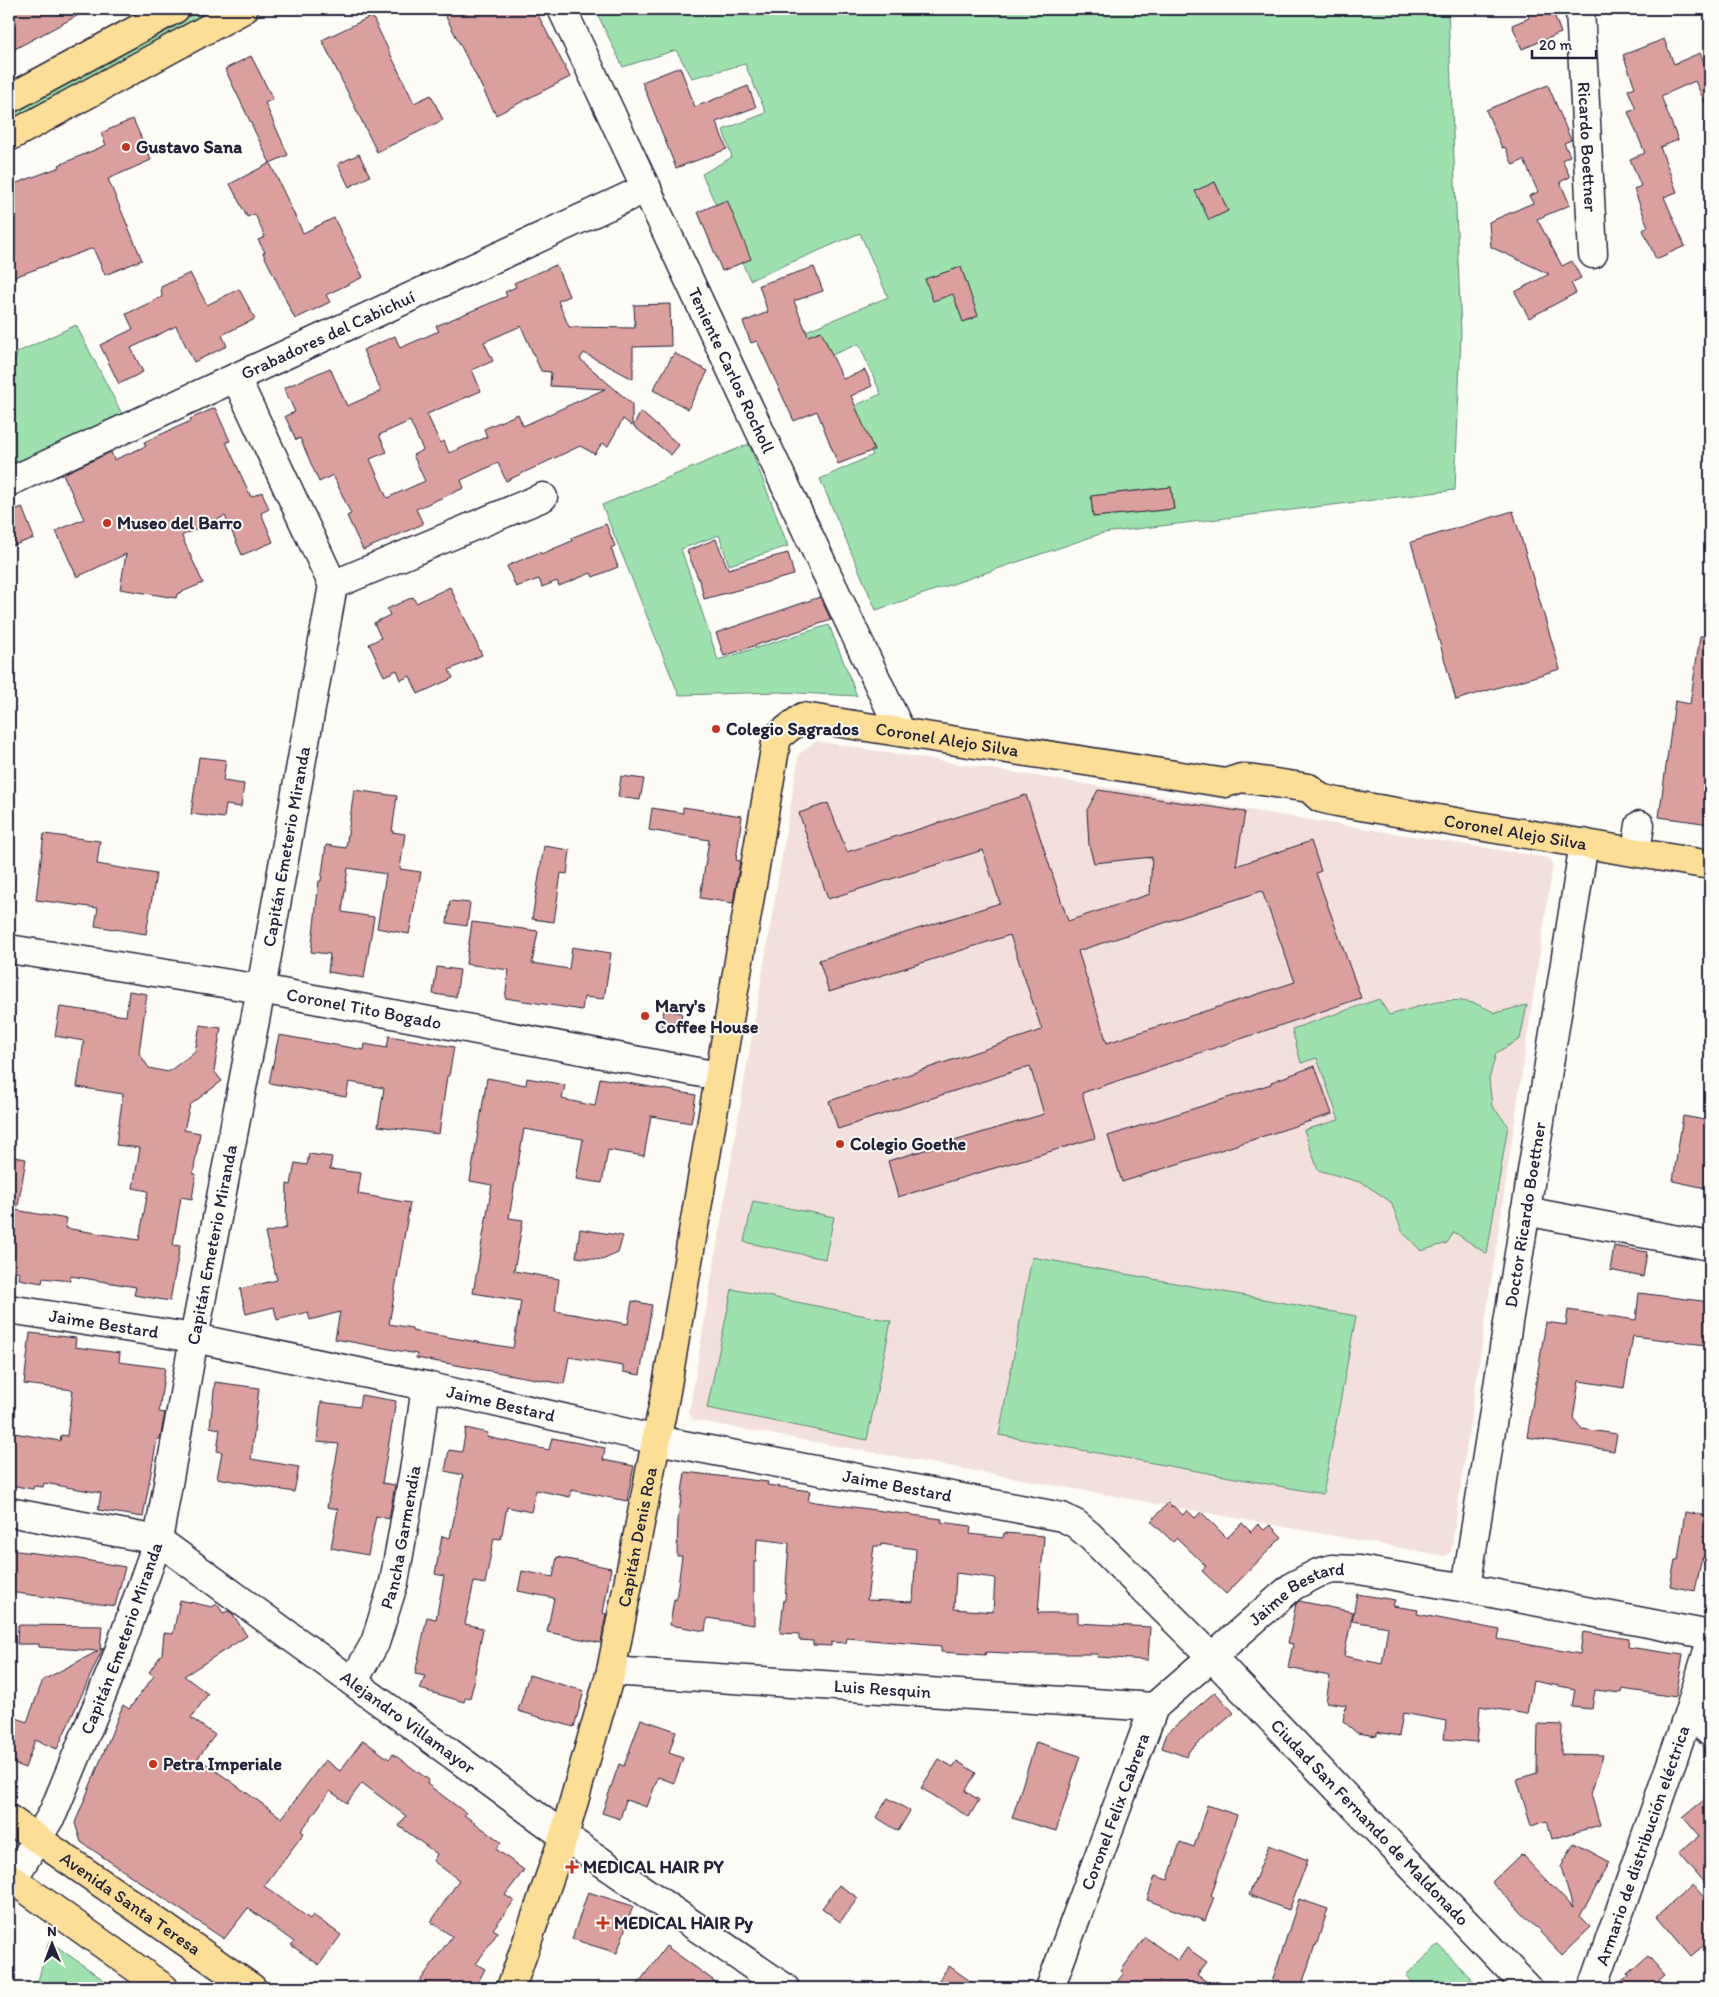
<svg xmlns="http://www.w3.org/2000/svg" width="1719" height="1997" viewBox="0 0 1719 1997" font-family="Itim,sans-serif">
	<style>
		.built { fill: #f3e0dc; fill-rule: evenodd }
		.green { fill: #9de2ae; stroke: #608274; fill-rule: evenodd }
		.building { fill: #dba09e; stroke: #22223b; fill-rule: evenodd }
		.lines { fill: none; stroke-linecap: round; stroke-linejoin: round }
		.minor-casing { stroke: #22223b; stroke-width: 31 }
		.major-casing { stroke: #22223b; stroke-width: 31 }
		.highway-casing { stroke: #22223b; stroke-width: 31 }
		.minor { stroke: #fdfcf7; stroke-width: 28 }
		.major { stroke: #fcde96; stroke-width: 28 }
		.highway { stroke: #fcde96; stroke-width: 28 }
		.poi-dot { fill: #c8321e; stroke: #fdfcf7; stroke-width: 2 }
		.labels { text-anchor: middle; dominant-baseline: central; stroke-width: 4; stroke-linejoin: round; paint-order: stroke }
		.street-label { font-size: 18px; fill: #22223b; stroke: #fdfcf7 }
		.poi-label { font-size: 18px; font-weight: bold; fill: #22223b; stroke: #fdfcf7; text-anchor: start }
	</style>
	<rect width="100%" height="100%" fill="#fdfcf7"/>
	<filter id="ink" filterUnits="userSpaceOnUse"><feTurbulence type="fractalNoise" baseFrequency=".02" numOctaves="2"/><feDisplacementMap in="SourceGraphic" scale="10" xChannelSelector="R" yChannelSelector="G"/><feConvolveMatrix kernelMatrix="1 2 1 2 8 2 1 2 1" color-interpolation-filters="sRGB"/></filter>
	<g filter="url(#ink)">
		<!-- built -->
		<path class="built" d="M816,741L1549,858L1553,863L1451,1552L1445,1556L693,1420L689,1413L799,754ZM1026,795L1068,921L1311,841L1321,871L1078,951L1010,935L829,991L819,959L1000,903L983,850L816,862L800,813L828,803L847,852ZM1326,901L1361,999L1107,1084V1043L1295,982L1273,920ZM1378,999L1389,1015L1447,999L1483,1005L1495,1013L1520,1039L1496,1053L1489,1080L1492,1107L1508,1125L1487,1254L1454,1232L1402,1231L1392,1202L1363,1183L1318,1170L1339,1120L1317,1058ZM1066,1037L1095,1138L898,1196L888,1161L1044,1114L1030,1066L838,1129L829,1100L1020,1038ZM1315,1067L1332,1113L1287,1129L1271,1082ZM1249,1091H1250L1122,1181L1108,1136Z"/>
		<!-- green -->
		<path class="green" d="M203,9H218L9,121V113Z
			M595,9H1448L1461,333L1455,490L1103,533L876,610L820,479L873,455L852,407L881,394L859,344L801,367L789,338L888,297L860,233L750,280L702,174L732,157L723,130L766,113L745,64L692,78L676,50L623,67ZM1215,182L1228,211L1209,219L1196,191ZM961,267L968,288L925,280ZM971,298L978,316L964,322L956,304ZM1171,487L1174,509L1093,517L1091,496Z
			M76,325L122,414L9,467V374L18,352Z
			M749,444L788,546L729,565L719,535L681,549L718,660L829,625L857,696L779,692L679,695L602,505Z
			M1379,999L1389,1015C1428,1005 1456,989 1495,1013L1527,1005L1520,1039L1496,1053L1489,1080L1492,1106L1508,1125L1487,1254L1454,1232L1447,1243L1421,1251L1402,1231L1391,1202L1363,1183L1318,1170L1304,1130L1339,1120L1317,1058L1301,1063L1292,1029Z
			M753,1201L834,1217L825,1259L744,1242Z
			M1032,1257L1356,1316L1323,1494L999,1435Z
			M732,1289L891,1321L867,1440L707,1408Z
			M49,1941L115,1988H36Z
			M1439,1945L1480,1988H1418L1406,1975Z"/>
		<!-- building -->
		<path class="building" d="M9,9H90L9,52Z
			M442,9H535L570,77L496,115Z
			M1526,9H1552L1561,33L1522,49L1512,25L1529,18Z
			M372,16L414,103L431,95L443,120L377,152L322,40Z
			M1664,39L1674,64L1700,53L1710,75V113L1695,81L1661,96L1678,140L1660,147L1677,192L1664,197L1685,246L1656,259L1643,230L1648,227L1634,189L1641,186L1630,159L1645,153L1628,112L1636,109L1628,90L1635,87L1623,55Z
			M251,56L273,99L265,103L288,155L270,163L225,69Z
			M680,67L695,107L748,86L756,107L716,122L727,149L676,168L642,82Z
			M1548,85L1571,140L1564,143L1570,156L1562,160L1570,177L1560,182L1570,205L1537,219L1562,266L1572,261L1581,278L1571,283L1576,293L1529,318L1515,292L1549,274L1491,247L1489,222L1533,203L1529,196L1538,192L1524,160L1513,165L1505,147L1502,148L1486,110Z
			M133,119L151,160L108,179L142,260L105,275L93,248L9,279V186L60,167L59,165L106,145L101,133Z
			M359,154L370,176L349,187L338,164Z
			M270,163L303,233L334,218L363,277L326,295L330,302L295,319L263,253L265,252L258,240L265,237L255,214L247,217L230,184Z
			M1215,182L1228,211L1209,220L1195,191Z
			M727,200L751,259L722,271L698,212Z
			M556,265L569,296L558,301L569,327L635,328L634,305L670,304L671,346L633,347V379L584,353L580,359L632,404V426L623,419L608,446L602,443L595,454L580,446L506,481L498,463L461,480L464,488L416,509L423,524L363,550L347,516L351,514L333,475L319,482L300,438L296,440L285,416L295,412L284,388L330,368L347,406L381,391L363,350L395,336L400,348L439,331L436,326L507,296L505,292L516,287L514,283ZM521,326L541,371L551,372L550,386L605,389L523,426L518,414L484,429L487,437L449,453L444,441L440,443L427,414L481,391L472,370L493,361L484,342ZM410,421L423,450L413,455L425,481L387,498L370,459L387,452L379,435Z
			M814,267L823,291L794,301L808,336L821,331L843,379L865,370L872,386L851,396L874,450L838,464L817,411L794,421L757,341L751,343L743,322L768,312L759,285Z
			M961,267L978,316L963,322L953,294L933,301L925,279Z
			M190,273L207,305L239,289L255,319L222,335L227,346L194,362L176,326L131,348L143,372L119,384L100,345L133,329L126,314L162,297L161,287Z
			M674,353L708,371L688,409L653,390Z
			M215,408L230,441L226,442L251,497L262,492L269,509L261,513L273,542L242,555L225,516L183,535L182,537L203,583L177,594L176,598L120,589L126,554L77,577L56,531L84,519L63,474L111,452L114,460L146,446L144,442L191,421L190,419Z
			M641,412L679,445L671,455L633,426Z
			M1171,487L1174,509L1093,517L1091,496Z
			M22,507L34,538L9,547V512Z
			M1513,511L1560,669L1456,700L1411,542Z
			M606,524L615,546L611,548L618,567L593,577L591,573L559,586L557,581L542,587L539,579L516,587L507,566L540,552L541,554L572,541L571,538Z
			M716,539L728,569L788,553L794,575L704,599L701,585L687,551Z
			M450,587L482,655L449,670L453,678L418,694L410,676L401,680L397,670L384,676L369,644L381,638L374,623L390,615L387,609L413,597L416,603Z
			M820,597L831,620L724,656L716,633Z
			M1700,636H1710V824L1659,817L1675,701L1690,704Z
			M199,757L226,760L223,781L244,784L241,807L226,805L224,818L191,814Z
			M621,776L644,779L640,800L618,797Z
			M354,790L397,796L392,832L405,834L400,869L421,872L409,934L377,928L386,874L348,868L342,912L374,917L364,978L328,972L330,954L311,952L319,881H321L326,845L346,848Z
			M1098,790L1245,812L1236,866L1311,841L1321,871L1316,873L1361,998L1082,1093L1095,1138L898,1197L888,1161L1044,1114L1030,1066L838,1129L829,1101L1042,1030L1010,935L829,992L819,960L1000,903L983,850L828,899L799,813L828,803L847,852L1026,795L1068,921L1150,894L1152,857L1094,863L1089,845L1087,810ZM1262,891L1295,982L1107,1043L1078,951Z
			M683,807L742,816L736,860L740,861L733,903L700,898L709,840L649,830L652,808L683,813Z
			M44,834L100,841L97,864L156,874L146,934L95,926L98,908L36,900Z
			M544,846L570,850L567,874L561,873L554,922L532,919Z
			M450,901L470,903L467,926L447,923Z
			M472,922L538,931L532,963L569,969L572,947L611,953L604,999L584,997L582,1010L505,998L509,970L466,964Z
			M437,967L460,970L456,997L433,994Z
			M129,991L147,994L139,1053L149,1068L168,1072L188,1057L195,1051L200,1025L221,1028L214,1071L222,1081L190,1105L184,1130L200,1133L193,1174H196L192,1199L181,1197L173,1245L180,1246L170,1301L134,1295L136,1287L71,1276L70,1281L43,1278L42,1283L19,1279L20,1272L9,1270V1209L67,1219L65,1228L139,1240L148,1191L133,1188L140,1148L116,1145L123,1094L77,1087L84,1041L55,1036L60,1007L126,1016Z
			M664,1010L682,1013L678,1031L661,1027Z
			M279,1035L364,1050L365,1044L387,1048L389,1036L454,1047L449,1076H447L439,1134L378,1126L384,1088L349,1082L346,1097L269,1083Z
			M1315,1066L1332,1114L1122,1182L1108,1136L1271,1084V1082Z
			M487,1078L526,1085L527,1078L565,1085L562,1099L595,1106L600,1078L696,1095L691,1123L651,1116L644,1156L608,1150L602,1183L576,1179L583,1139L524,1129L509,1218L523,1220L514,1271L559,1279L555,1311L628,1324L632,1301L652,1305L640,1375L623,1372V1366L569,1357L564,1384L416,1358L417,1354L335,1339L340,1312L310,1320L308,1312L277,1320L274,1307L246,1314L240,1289L277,1280L265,1233L286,1228L287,1184L291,1185L295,1163L307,1165L309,1154L332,1157L330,1169L361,1173L358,1194L410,1203L389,1324L412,1328V1331L513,1348L521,1301L473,1293L492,1185L470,1181Z
			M1683,1116L1710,1121V1189L1673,1181Z
			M9,1156L26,1159L18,1206L9,1205Z
			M580,1229L623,1236L618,1253L602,1260L576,1257Z
			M1614,1246L1647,1252L1643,1277L1610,1270Z
			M1639,1293L1710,1302V1340L1707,1339L1706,1345L1633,1336L1624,1388L1579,1381L1573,1418L1582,1429L1617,1434L1614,1451L1527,1437L1546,1322L1566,1325L1568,1310L1636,1320Z
			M30,1333L76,1338L75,1347L120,1353L119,1362L165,1368L159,1412L165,1413L160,1439H157L143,1517L98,1510L101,1493L44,1483L43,1487L34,1486L33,1489L9,1485V1432L60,1441L61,1435L67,1436L73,1390L24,1384Z
			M215,1382L259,1388L251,1459L299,1467L294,1492L217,1478L222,1452L217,1451L220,1429L210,1427Z
			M361,1395L396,1401L382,1483L395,1485L389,1519L376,1516L368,1555L331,1548L338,1509L327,1507L339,1444L317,1442L321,1402L359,1407Z
			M466,1428L488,1433L487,1437L549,1450L552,1438L605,1448L603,1460L634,1466L627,1501L571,1490L570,1497L536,1490L531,1512L507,1507L501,1539L494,1538L485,1584L474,1582L465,1624L483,1628L474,1678H475L470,1698L466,1697L464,1702L420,1689L425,1676L415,1674L427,1617L436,1619L444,1576L435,1574L442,1536L450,1538L463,1475L445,1471L449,1450L462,1452Z
			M685,1472L768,1482L767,1485L810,1491L808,1501L942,1519L941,1522L971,1526L970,1534L1003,1538L1004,1533L1044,1536L1038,1613H1078V1623L1150,1627L1148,1660L1097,1657L1098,1654H1027L986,1652L985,1655L941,1652V1646L847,1638L846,1643L831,1642V1646L813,1645V1641L799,1640V1634L780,1633L784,1600H785L789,1543L757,1539L756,1562H754V1625L707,1618L705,1631L670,1625L674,1599L676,1600L682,1556H677L678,1520ZM881,1544L916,1549L913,1602L867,1600L874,1546H881ZM956,1573L995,1578L993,1612L954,1609Z
			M1168,1503L1172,1507L1173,1506L1183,1515L1187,1510L1195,1518L1201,1512L1227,1538L1242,1523L1251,1532L1258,1524L1264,1530L1270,1525L1282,1537L1226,1594L1202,1571L1206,1566L1177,1538L1173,1542L1151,1521Z
			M1685,1512L1710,1516V1559L1702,1558L1695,1591L1670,1586L1675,1560H1678Z
			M9,1550L68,1557L125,1567L115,1606L9,1592Z
			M557,1557L611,1568L603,1613L606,1614L601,1643L547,1632L554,1598L518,1591L522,1571L553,1577Z
			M1357,1594L1395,1600L1393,1606L1418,1610L1417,1614L1500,1630L1498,1639L1580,1654L1583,1632L1629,1639L1628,1647L1683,1655L1676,1697L1622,1689L1621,1693L1595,1690L1592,1709L1572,1707L1575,1689L1533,1681L1527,1714L1480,1706L1477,1742L1444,1739L1446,1721L1403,1713L1399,1736L1377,1732V1736L1357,1733L1343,1721L1346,1705L1326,1702L1330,1676L1288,1668L1293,1644L1288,1643L1296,1604L1299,1601L1353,1612L1344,1656L1382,1664L1388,1627L1352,1621Z
			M180,1600L212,1607L217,1604L223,1613L228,1611L232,1613L247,1636L184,1676L208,1694L191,1718L215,1735L198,1758L282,1818L325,1760L340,1771L363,1740L389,1759L393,1754L429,1780L427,1784L466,1813L464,1815L501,1842L496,1849L524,1870L505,1895L514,1901L493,1929L498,1932L476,1964L485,1969L475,1988H415L452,1936L431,1922L459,1880L433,1861L437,1854L399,1826L406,1816L362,1783L347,1803L330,1791L301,1831L304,1833L264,1886L310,1919L313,1915L341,1935L319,1965L291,1945L294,1942L248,1908L224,1939L81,1842L75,1823L123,1705L129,1709L154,1676L149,1672L162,1654L164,1633L173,1634Z
			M18,1625L102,1626L100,1650L103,1648L57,1749L35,1740L25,1768L9,1762V1715L27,1722L43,1680L98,1651L39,1647V1644H17Z
			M529,1675L584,1691L574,1727L518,1711Z
			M1215,1692L1234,1713L1189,1751L1187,1757L1162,1748L1167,1733Z
			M641,1719L676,1731L669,1753L683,1758L674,1783L658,1777L647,1807L626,1800L620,1819L602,1813L619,1764L624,1766Z
			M1538,1724L1562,1725L1561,1754L1603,1755L1591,1794L1600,1825L1552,1839L1547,1821L1531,1826L1517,1779L1537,1773Z
			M1036,1742L1080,1756L1056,1831L1012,1818Z
			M939,1759L953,1767L957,1761L976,1773L965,1791L979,1800L969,1817L921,1788Z
			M1710,1795V1889L1679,1852L1699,1836L1683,1817Z
			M888,1798L910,1811L898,1831L876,1817Z
			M1207,1805L1237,1815L1211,1896L1214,1897L1205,1921L1147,1900L1155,1876L1168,1880L1180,1842L1194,1847Z
			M1574,1843L1610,1862L1580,1916L1591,1927L1562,1955L1492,1882L1521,1854L1573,1908L1561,1867Z
			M1269,1845L1308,1860L1289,1910L1249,1895Z
			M839,1885L858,1898L840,1922L822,1908Z
			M1693,1885L1710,1904V1940L1691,1956L1657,1916Z
			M588,1892L633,1906L617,1953L572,1939Z
			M1299,1899L1328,1909L1316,1946L1315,1945L1301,1988H1270Z
			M1145,1937L1178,1961L1187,1948L1207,1962L1197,1975L1216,1988H1112L1124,1973L1121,1971Z
			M666,1946L724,1988H635Z
			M1648,1956L1665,1975L1658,1981L1664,1988H1613L1628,1976L1627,1974Z
			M949,1966L980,1988H933Z"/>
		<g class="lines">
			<defs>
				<g id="minor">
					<path id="s1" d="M562,9L901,732"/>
					<path id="s2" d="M1580,9L1593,254"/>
					<path d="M236,378L333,585"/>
					<path id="s3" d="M9,482L647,188"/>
					<path d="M333,585L543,497"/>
					<path d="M1636,851L1640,825"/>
					<path id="s4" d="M9,949L261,989L718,1076"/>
					<path d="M1525,1211L1710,1246"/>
					<path id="s5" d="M9,1309L194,1338L426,1386L657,1440L1062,1517L1076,1524L1089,1535L1211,1656L1528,1988"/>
					<path id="s6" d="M9,1512L158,1540L564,1836L785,1988"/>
					<path id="s7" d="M1466,1588L1584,843"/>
					<path id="s8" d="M611,1671L1154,1707"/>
					<path id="s9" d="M353,1682L375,1643L394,1582L416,1459L426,1386"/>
					<path d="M1689,1712L1710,1732"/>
					<path id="s10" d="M13,1879L53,1813L114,1665L158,1540L194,1338L261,989L333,585"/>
					<path id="s11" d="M1050,1988L1154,1707L1293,1586L1318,1573L1332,1569L1359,1570L1466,1588L1710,1635"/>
					<path id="s12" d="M1593,1988L1689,1712L1710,1644"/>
				</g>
				<g id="major">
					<path id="s13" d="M9,1819L252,1988"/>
					<path d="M9,1877L164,1988"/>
					<path id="s14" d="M511,1988L564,1836L611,1671L666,1391L777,737L803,717L1226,783L1241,778L1309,788L1320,798L1337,802L1710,865"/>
				</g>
				<path id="highway" d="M9,99L175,9
					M9,137L244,9"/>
			</defs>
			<!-- minor casing -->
			<use href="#minor" class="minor-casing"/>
			<!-- major casing -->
			<use href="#major" class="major-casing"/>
			<!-- highway casing -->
			<use href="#highway" class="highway-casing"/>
			<!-- minor -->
			<use href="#minor" class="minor"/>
			<!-- major -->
			<use href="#major" class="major"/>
			<!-- highway -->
			<use href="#highway" class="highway"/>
		</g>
	</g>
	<!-- markers -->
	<g class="poi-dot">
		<circle cx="126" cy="147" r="5"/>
		<circle cx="107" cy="523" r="5"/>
		<circle cx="716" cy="729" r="5"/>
		<circle cx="645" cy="1016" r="5"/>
		<circle cx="840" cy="1144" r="5"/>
		<circle cx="153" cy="1764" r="5"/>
		<path d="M569.5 1859.5h5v5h5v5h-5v5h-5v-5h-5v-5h5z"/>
		<path d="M600.5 1915.5h5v5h5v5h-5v5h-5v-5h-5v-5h5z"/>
	</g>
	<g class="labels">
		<!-- street labels -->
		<g class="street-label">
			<text stroke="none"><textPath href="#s2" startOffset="138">Ricardo Boettner</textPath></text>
			<text stroke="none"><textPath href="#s3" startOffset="351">Grabadores del Cabichuí</textPath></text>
			<text stroke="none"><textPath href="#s1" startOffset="399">Teniente Carlos Rocholl</textPath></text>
			<text stroke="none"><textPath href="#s14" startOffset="1460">Coronel Alejo Silva</textPath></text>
			<text stroke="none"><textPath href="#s14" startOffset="2040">Coronel Alejo Silva</textPath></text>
			<text stroke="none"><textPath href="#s10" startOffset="1075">Capitán Emeterio Miranda</textPath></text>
			<text stroke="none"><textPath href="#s4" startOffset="360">Coronel Tito Bogado</textPath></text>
			<text stroke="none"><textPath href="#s7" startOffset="378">Doctor Ricardo Boettner</textPath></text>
			<text stroke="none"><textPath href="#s10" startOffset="670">Capitán Emeterio Miranda</textPath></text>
			<text stroke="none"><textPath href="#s5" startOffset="96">Jaime Bestard</textPath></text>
			<text stroke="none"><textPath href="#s5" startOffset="501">Jaime Bestard</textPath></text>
			<text stroke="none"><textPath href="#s5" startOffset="906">Jaime Bestard</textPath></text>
			<text stroke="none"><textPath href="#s9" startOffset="154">Pancha Garmendia</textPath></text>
			<text stroke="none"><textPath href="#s14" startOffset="469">Capitán Denis Roa</textPath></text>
			<text stroke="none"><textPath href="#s11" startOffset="484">Jaime Bestard</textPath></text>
			<text stroke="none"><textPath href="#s10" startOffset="265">Capitán Emeterio Miranda</textPath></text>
			<text stroke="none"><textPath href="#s8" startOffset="272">Luis Resquin</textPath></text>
			<text stroke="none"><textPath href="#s6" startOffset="461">Alejandro Villamayor</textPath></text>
			<text stroke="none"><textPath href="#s11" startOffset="188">Coronel Felix Cabrera</textPath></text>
			<text stroke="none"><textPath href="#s5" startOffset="1508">Ciudad San Fernando de Maldonado</textPath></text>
			<text stroke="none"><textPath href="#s12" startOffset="151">Armario de distribución eléctrica</textPath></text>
			<text stroke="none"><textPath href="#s13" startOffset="148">Avenida Santa Teresa</textPath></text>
		</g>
		<!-- poi labels -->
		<g class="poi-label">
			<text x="136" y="147">Gustavo Sana</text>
			<text x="117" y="523">Museo del Barro</text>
			<text x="726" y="729">Colegio Sagrados</text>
			<text x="655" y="1006">Mary's<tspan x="655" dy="21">Coffee House</tspan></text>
			<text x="850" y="1144">Colegio Goethe</text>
			<text x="163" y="1764">Petra Imperiale</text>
			<text x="583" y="1867">MEDICAL HAIR PY</text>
			<text x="614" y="1923">MEDICAL HAIR Py</text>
		</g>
	</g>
	<!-- margin -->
	<rect width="1719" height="1997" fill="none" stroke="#fdfcf7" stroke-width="30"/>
	<rect x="15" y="15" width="1689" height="1967" fill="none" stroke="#22223b" stroke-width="2" filter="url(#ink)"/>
	<!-- north arrow -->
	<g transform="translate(52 1944) rotate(359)" stroke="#fdfcf7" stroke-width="4" paint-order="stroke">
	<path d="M0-4L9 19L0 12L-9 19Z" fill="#22223b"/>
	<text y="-8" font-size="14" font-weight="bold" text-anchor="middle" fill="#22223b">N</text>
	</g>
	<!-- scale -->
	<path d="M1532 50v8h64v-8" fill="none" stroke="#22223b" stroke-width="2.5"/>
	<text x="1539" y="50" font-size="15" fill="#22223b" stroke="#fdfcf7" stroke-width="4" paint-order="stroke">20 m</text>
</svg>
